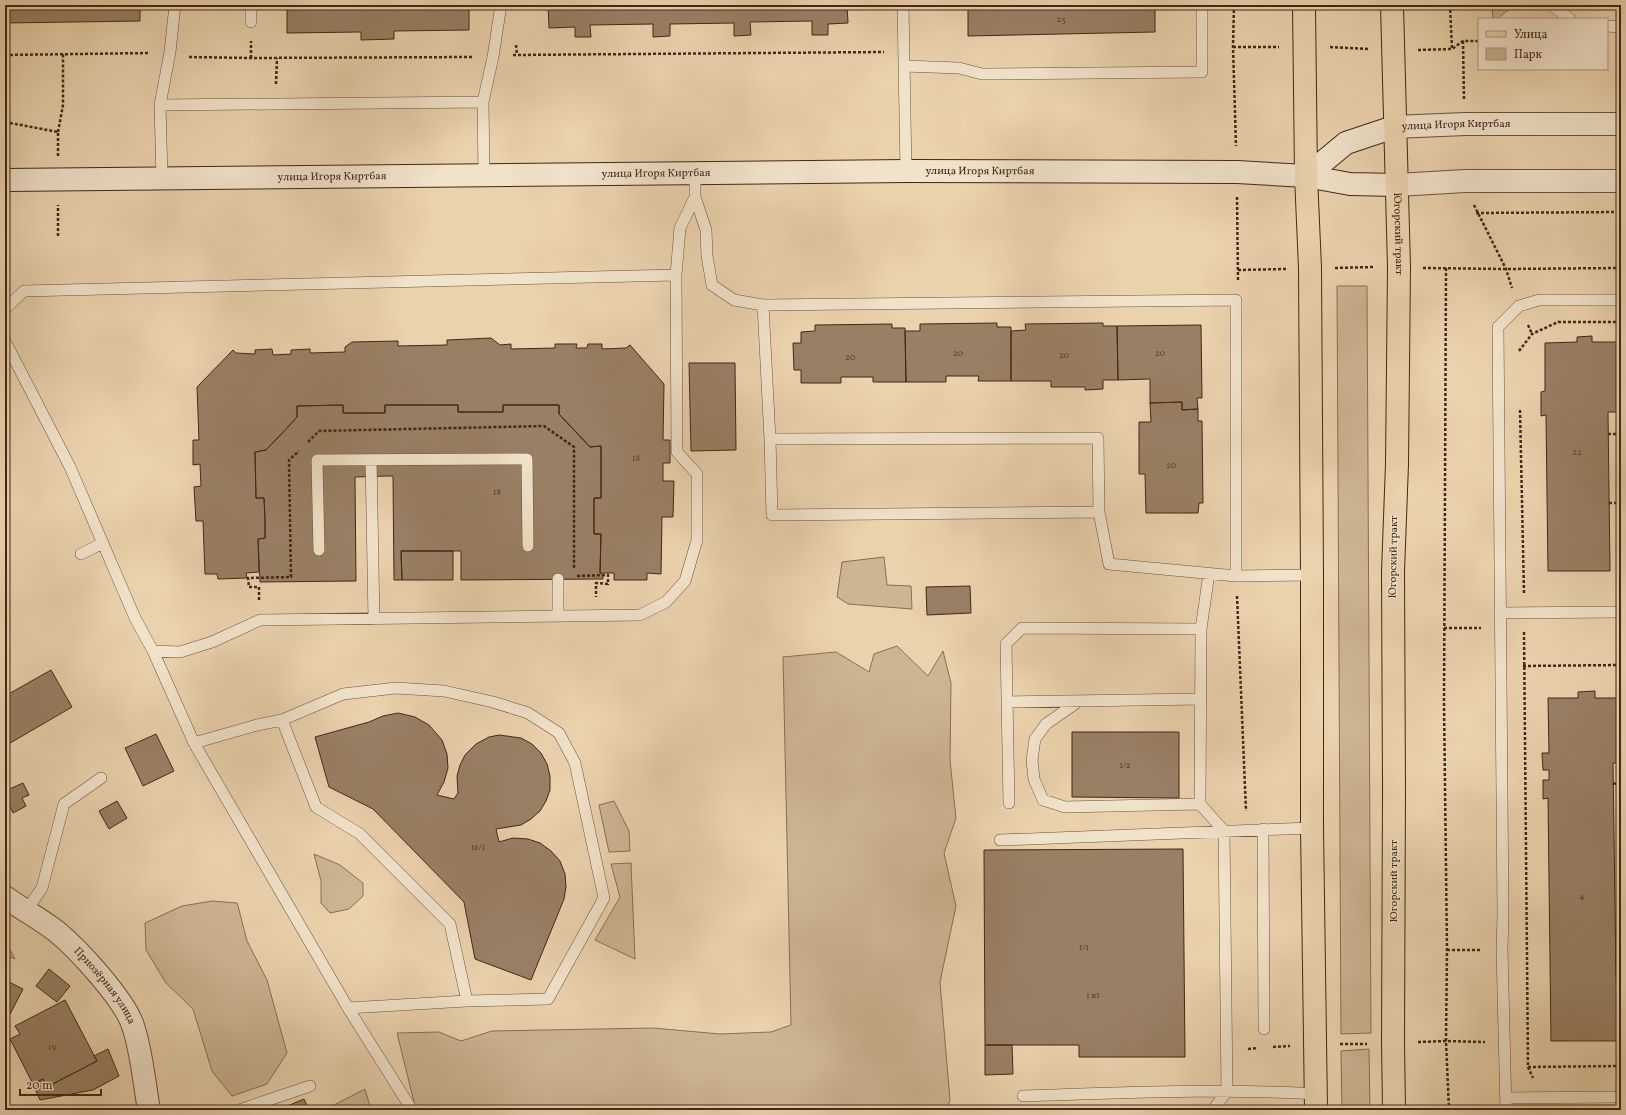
<svg xmlns="http://www.w3.org/2000/svg" width="1626" height="1115" viewBox="0 0 1626 1115" font-family="Vollkorn,serif">
	<style>
		.green { fill: #cdb594; stroke: #886e56 }
		.building { fill: #998065; stroke: #422718 }
		.lines { fill: none; stroke-linecap: round; stroke-linejoin: round }
		.lane-casing { stroke: #6c523d; stroke-width: 12 }
		.street-casing { stroke: #6c523d; stroke-width: 24 }
		.secondary-casing { stroke: #422718; stroke-width: 24 }
		.primary-casing { stroke: #422718; stroke-width: 24 }
		.path { stroke: #422718; stroke-width: 2.5; stroke-dasharray: 3 2; stroke-linecap: butt }
		.lane { stroke: #f1e2ca; stroke-width: 11 }
		.street { stroke: #f1e2ca; stroke-width: 22 }
		.secondary { stroke: #f1e2ca; stroke-width: 22 }
		.primary { stroke: #ead2ad; stroke-width: 22 }
		.labels { text-anchor: middle; dominant-baseline: central; stroke-width: 3; stroke-linejoin: round; paint-order: stroke }
		.number-label { font-size: 9px; fill: #583d2b }
		.street-label { font-size: 11px; fill: #422718; stroke: #f1e2ca }
	</style>
	<rect width="100%" height="100%" fill="#ead2ad"/>
	<filter id="stains"><feTurbulence type="fractalNoise" baseFrequency=".005" numOctaves="4"/><feColorMatrix values="0 0 0 0 .2 0 0 0 0 .09 0 0 0 0 .02 0 0 0 .5 -.17"/></filter>
	<radialGradient id="worn" r=".72"><stop offset=".6" stop-color="#630" stop-opacity="0"/><stop offset="1" stop-color="#630" stop-opacity=".3"/></radialGradient>
	<!-- green -->
	<path class="green" d="M1492,5H1515L1497,19H1493Z
		M1337,286H1367L1371,1033L1341,1034Z
		M884,557L887,585L911,586L912,609L848,604L837,597L842,562Z
		M897,646L928,676L943,651L951,683L950,760L956,818L944,853L956,906L940,982L950,1100L946,1110H416L397,1033L439,1032L461,1041L492,1031L653,1028L720,1034L771,1032L791,1025L783,657L836,652L869,672L874,654Z
		M614,801L629,831L630,851L609,852L599,805Z
		M314,854L340,865L363,883V896L349,909L330,913L321,903V881Z
		M631,863L635,959L595,940L620,897L611,864Z
		M212,901L237,903L238,906L247,941L267,980L287,1053L267,1084L232,1096L212,1071L193,1009L166,983L146,950L145,923L182,906Z
		M5,940L15,959L5,955Z
		M1369,1049L1370,1110H1342L1341,1051Z
		M365,1089L371,1110H332V1106Z"/>
	<!-- building -->
	<path class="building" d="M5,5H140V21L5,23Z
		M287,5H469V30L394,31V39L361,40V32L287,33Z
		M548,5H847L848,23L828,24V35H812V21L750,22L751,35L734,36V23L670,24V36L653,37V24L590,25L591,37H575V27L549,28Z
		M968,5H1155V32L968,36Z
		M997,323V327H1011V381H978L979,376H946V382H906L905,331H920V324Z
		M1103,323V326H1117L1118,380H1103V389L1085,390V387H1051V381H1011V331L1026,330L1025,324Z
		M892,324V328H905L906,382H873V377H841V383H801V370H794L793,343H801V332L815,331V325Z
		M1201,325L1202,398H1197L1198,409L1182,410V402L1150,403V379L1118,380L1117,326Z
		M1592,336V342H1621V412H1608L1610,571H1548L1546,415L1541,416V392L1545,391V343L1577,342V337Z
		M491,338L500,345L511,344V349L555,348V344H577L576,348H587L588,344H602V349L626,348L630,345L664,384L663,440H670V463H663V481H674L673,517H662L661,574L647,573V580H614V573H600L601,534H594V498H601V446L590,447L559,414V405H503V412H458V405H385V413H343V405L297,406V417L287,428L266,450L255,452L256,498H264L265,518V538L258,539L259,572L246,573L247,578L218,579L217,574H205L203,521H196L194,487L201,486L200,464L193,465V440H199L197,387L233,350L236,353L255,354V350L272,349L273,355L291,354V350L310,349V353L345,352V347L352,342L398,341V346L447,345V340Z
		M689,363H735L736,450L691,451Z
		M1182,402V410L1198,409V421H1202L1203,503H1199L1198,513H1146L1145,474H1139V422H1151L1150,403Z
		M343,405V413H385V405H458V412H503V405H559V414L590,447L601,446V498H594V534H601L600,573L603,575V579L461,580V551H401L402,580H394L393,476H387L355,477L356,581L260,582L258,539L265,538V518L264,498H256L255,452L266,450L287,428L297,417V406Z
		M401,551H453V580H402Z
		M970,586L971,613L927,615L926,587Z
		M51,670L72,707L5,746V696Z
		M1595,691V698H1621V763H1613L1616,977H1621V1041H1551L1548,798L1543,799V780H1549V770H1543L1542,753H1549L1548,698H1578V692Z
		M398,713L415,717L429,725L442,740L447,754L448,768L444,782L437,795L454,799L458,793L457,776L460,765L465,755L476,744L489,737L499,735L521,738L532,744L541,753L547,764L550,776V790L546,801L540,811L531,819L521,825L496,829L499,842L513,838L528,839L540,843L551,851L560,861L565,874L566,887L564,899L531,980L475,959L464,902L373,809L329,787L315,737L369,722L383,716Z
		M1072,732H1179V798L1072,797Z
		M156,734L174,771L143,786L125,748Z
		M23,783L29,795L22,798L26,806L13,813L5,796V791Z
		M117,801L127,818L109,829L99,811Z
		M1183,849L1185,1057H1079V1045H985L984,850Z
		M49,969L70,986L57,1002L36,986Z
		M5,980L23,989L6,1022H5Z
		M65,1000L97,1061L47,1087L43,1079L33,1084L10,1039L20,1034L15,1026Z
		M985,1045H1012L1013,1074L985,1075Z
		M108,1049L119,1076L93,1090L40,1100L33,1084L43,1079L47,1087L97,1061L94,1056Z
		M304,1099L309,1110H278Z"/>
	<g class="lines">
		<defs>
			<path id="lane" d="M251,5V22
				M903,5L906,171
				M1551,5L1570,19
				M1607,26L1621,27
				M904,66L959,68L982,74L1202,72V5
				M160,105L483,102
				M695,173V197L706,230L707,256L712,285L734,300L763,305L1236,300V576
				M484,175L483,102L493,57L501,5
				M162,178L160,105L170,52L175,5
				M763,305L770,439L772,515L1099,512
				M5,309L24,291L676,275
				M5,341L70,467L135,618L153,651L180,652L212,642L260,620L640,615L666,602L685,581L697,540V474L677,452L676,275L680,228L695,197
				M770,439L1098,438L1099,512L1109,564L1236,576L1312,575
				M371,460L374,619
				M319,550L317,460L527,459L528,546
				M81,554L103,543
				M558,579V617
				M1501,613L1621,612
				M1201,629L1209,573
				M153,651L194,743L348,1008L412,1110
				M1079,701L1046,724L1035,739L1032,760L1034,779L1043,800L1065,807L1200,804
				M1008,702L1200,699
				M282,720L316,807L360,834L450,924L467,1001
				M194,743L257,725L282,720L343,694L396,688L444,691L493,702L528,713L559,733L575,763L604,898L548,999L467,1001L348,1008
				M1009,803L1006,644L1022,628L1201,629L1200,804L1224,831L1227,1091L1213,1110
				M1263,829L1264,1029
				M1000,840L1312,828
				M26,911L42,888L64,804L101,778
				M1023,1096C1120,1093 1218,1088 1316,1094
				M1506,1098L1621,1097
				M239,1110L310,1086
				M1506,1110L1502,950L1503,914L1498,327L1519,306L1539,300H1621"/>
			<g id="street">
				<path id="s1" d="M1394,127L1465,124H1621"/>
				<path d="M1397,185L1465,181H1621"/>
				<path id="s2" d="M5,897C22,909 40,919 56,931C78,949 125,1000 133,1026C142,1053 144,1082 149,1110"/>
			</g>
			<g id="secondary">
				<path d="M1306,176L1346,143L1394,127"/>
				<path id="s3" d="M5,180L906,171L1237,172L1306,176L1350,184L1397,185"/>
			</g>
			<g id="primary">
				<path d="M1304,5L1306,176L1310,268L1312,575V828L1316,1110"/>
				<path id="s4" d="M1392,5L1399,267L1397,464L1393,572L1394,789L1393,1043L1394,1110"/>
			</g>
		</defs>
		<!-- lane casing -->
		<use href="#lane" class="lane-casing"/>
		<!-- street casing -->
		<use href="#street" class="street-casing"/>
		<!-- secondary casing -->
		<use href="#secondary" class="secondary-casing"/>
		<!-- primary casing -->
		<use href="#primary" class="primary-casing"/>
		<!-- path -->
		<path class="path" d="M1234,5L1233,47L1236,146
			M1450,5L1452,49
			M1463,41L1464,100
			M516,45L517,55
			M1233,47H1279
			M1330,47L1369,49
			M1418,50L1452,49L1463,41H1479
			M5,55L150,53
			M513,55L884,52
			M189,57L251,58L474,57
			M251,58V41
			M276,84L277,58
			M5,122L58,132V156
			M58,132L63,105V54
			M1237,197L1238,280
			M1474,205L1506,269L1512,288
			M1476,213L1621,212
			M58,236V205
			M1335,268L1374,267
			M1423,268L1506,269L1621,268
			M1446,268L1444,703L1447,950L1446,1041L1449,1110
			M1238,270L1286,269
			M1528,325L1532,334
			M1519,351L1532,334L1558,322H1621
			M1520,410L1524,593
			M1608,434H1621
			M308,442L319,431L544,426L574,447V568
			M1609,503H1621
			M577,576L608,575V584L596,583V597
			M1237,596L1246,811
			M259,600V587H249L248,578L291,577L289,460L299,451
			M1444,628H1481
			M1524,632L1528,1067L1533,1078
			M1523,666L1621,665
			M1613,783L1621,786
			M1447,950H1482
			M1615,961L1621,958
			M1418,1042L1446,1041L1485,1042
			M1340,1044H1367
			M1273,1047L1290,1046
			M1248,1049L1258,1048
			M1528,1067L1621,1066"/>
		<!-- lane -->
		<use href="#lane" class="lane"/>
		<!-- street -->
		<use href="#street" class="street"/>
		<!-- secondary -->
		<use href="#secondary" class="secondary"/>
		<!-- primary -->
		<use href="#primary" class="primary"/>
	</g>
	<g class="labels">
		<!-- number labels -->
		<g class="number-label">
			<text x="1061" y="19">23</text>
			<text x="958" y="353">20</text>
			<text x="1160" y="353">20</text>
			<text x="1064" y="355">20</text>
			<text x="850" y="357">20</text>
			<text x="1577" y="452">22</text>
			<text x="636" y="458">18</text>
			<text x="1171" y="465">20</text>
			<text x="497" y="492">18</text>
			<text x="1125" y="765">1/2</text>
			<text x="478" y="847">16/1</text>
			<text x="1582" y="896">4</text>
			<text x="1084" y="947">1/1</text>
			<text x="1093" y="995">1 к1</text>
			<text x="52" y="1047">19</text>
		</g>
		<!-- street labels -->
		<g class="street-label">
			<text stroke="none"><textPath href="#s1" startOffset="62">улица Игоря Киртбая</textPath></text>
			<text stroke="none"><textPath href="#s3" startOffset="975">улица Игоря Киртбая</textPath></text>
			<text stroke="none"><textPath href="#s3" startOffset="651">улица Игоря Киртбая</textPath></text>
			<text stroke="none"><textPath href="#s3" startOffset="327">улица Игоря Киртбая</textPath></text>
			<text stroke="none"><textPath href="#s4" startOffset="229">Югорский тракт</textPath></text>
			<text transform="translate(1394 557) rotate(-89)">Югорский тракт</text>
			<text transform="translate(1394 881) rotate(-90)">Югорский тракт</text>
			<text stroke="none"><textPath href="#s2" startOffset="135">Приозёрная улица</textPath></text>
		</g>
	</g>
	<!-- margin -->
	<rect width="1626" height="1115" fill="none" stroke="#ead2ad" stroke-width="20"/>
	<rect x="6" y="6" width="1614" height="1103" fill="none" stroke="#422718" stroke-width="2"/>
	<rect x="10" y="10" width="1606" height="1095" fill="none" stroke="#422718"/>
	<!-- legend -->
	<rect x="1478" y="18" width="130" height="52" fill="#f1e2ca" stroke="#ab9783"/>
	<rect x="1486" y="31" width="20" height="6" fill="#ead2ad" stroke="#ab9783"/>
	<text x="1514" y="38" font-size="12" fill="#422718">Улица</text>
	<rect x="1486" y="48" width="20" height="12" fill="#cdb594" stroke="#ab9783"/>
	<text x="1514" y="58" font-size="12" fill="#422718">Парк</text>
	<!-- scale -->
	<path d="M20 1089v6h81v-6" fill="none" stroke="#422718" stroke-width="2"/>
	<text x="26" y="1089" font-size="12" fill="#422718" stroke="#f1e2ca" stroke-width="3" paint-order="stroke">20 m</text>
	<rect width="100%" height="100%" filter="url(#stains)"/>
	<rect width="100%" height="100%" fill="url(#worn)"/>
</svg>
